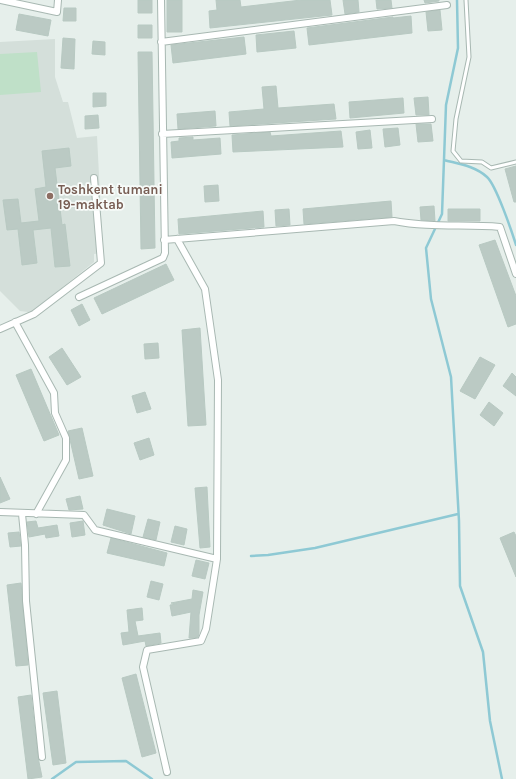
<svg xmlns="http://www.w3.org/2000/svg" width="516" height="779" viewBox="0 0 516 779" font-family="Karla,sans-serif">
	<style>
		.built { fill: #d4dfda }
		.green { fill: #bfe0c8 }
		.lines { fill: none; stroke-linecap: round; stroke-linejoin: round }
		.stream { stroke: #8ec9d4; stroke-width: 2.5 }
		.building { fill: #bbcac4; stroke: #b8c9c2 }
		.service-casing { stroke: #a8b8b2; stroke-width: 5 }
		.minor-casing { stroke: #a8b8b2; stroke-width: 8 }
		.service { stroke: #fff; stroke-width: 3 }
		.minor { stroke: #fff; stroke-width: 6 }
		.education-dot { fill: #8d6e63; stroke: #f7fbf9; stroke-width: 1.5 }
		.labels { text-anchor: middle; dominant-baseline: central; stroke-width: 3.5; stroke-linejoin: round; paint-order: stroke }
		.education-label { font-size: 13px; font-weight: bold; fill: #785e54; stroke: #f7fbf9; text-anchor: start }
	</style>
	<rect width="100%" height="100%" fill="#e6efeb"/>
	<!-- built -->
	<path class="built" d="M55,39V77L63,102H68L77,138L97,136L103,253L94,254V262L33,311L28,312L20,311L0,291V42Z"/>
	<!-- green -->
	<path class="green" d="M37,52L41,92L0,95V54Z"/>
	<g class="lines">
		<!-- stream -->
		<path class="stream" d="M457,0L458,48L446,105L442,214L426,248L431,299L451,377L459,521L460,586L483,652L490,721L502,779
			M444,160C459,164 475,166 487,177C496,185 512,232 516,245
			M251,556L268,555L315,548L458,514
			M52,779L76,762L126,761L152,779"/>
	</g>
	<!-- building -->
	<path class="building" d="M138,0H152V13H138Z
		M167,0H182V32H167Z
		M216,0H240L241,7L301,0H330L332,15L210,28L209,11L217,10Z
		M343,0H358L359,12L345,14Z
		M376,0H391L392,8L377,9Z
		M424,0H439V1L425,3Z
		M64,8H76V21H63Z
		M440,10L442,30L428,31L426,12Z
		M19,14L51,20L48,36L16,30Z
		M411,16L412,33L309,45L307,28L393,17V18Z
		M138,25H152V38H138Z
		M294,31L296,48L257,52L256,35Z
		M244,37L246,54L173,63L171,45Z
		M63,38L75,39L74,69L61,68Z
		M93,41L105,42V55L92,54Z
		M138,52H152L155,248L141,249Z
		M276,86L278,108L334,104L336,119L230,126L229,112L264,109L262,87Z
		M93,93H106V106L93,107Z
		M428,97L429,115H416L414,98Z
		M403,98L404,113L350,118L349,102Z
		M215,111L216,126L178,129L177,114Z
		M98,115L99,128L85,129V116Z
		M431,124L433,141L418,142L416,124Z
		M398,128L400,145L385,147L383,129Z
		M370,130L372,148L358,149L356,132Z
		M341,131L343,147L233,152L232,135L270,132L271,136Z
		M193,137V140L220,138L221,154L172,158L171,142L179,141V138Z
		M69,148L71,166L55,168L62,225L65,224L70,266L55,267L51,228L33,230L37,263L22,265L18,229L7,230L3,200L18,199L21,223L39,221L35,189L46,187L42,151Z
		M516,166V202H514L505,169Z
		M218,185L219,201L205,202L204,186Z
		M391,201L392,217L304,224L303,209Z
		M434,206L435,221L421,220L420,207Z
		M289,209L290,225L276,226L275,210Z
		M448,209H480V221H448Z
		M263,211L264,227L179,234L178,219Z
		M495,240L516,296V324L508,327L479,245Z
		M166,264L174,280L102,314L94,298Z
		M82,304L90,320L79,326L71,310Z
		M200,328L206,425L188,426L182,330Z
		M158,343L159,358L145,359L144,344Z
		M62,348L81,377L67,385L49,357Z
		M480,357L495,365L475,399L460,391Z
		M31,369L59,435L44,441L16,375Z
		M512,373L516,377V396L503,386Z
		M145,392L151,409L137,413L132,396Z
		M489,402L503,413L494,426L480,415Z
		M82,428L93,476L79,479L68,431Z
		M149,438L154,455L140,460L134,443Z
		M0,477L10,499L0,503Z
		M207,487L210,547L200,548L195,488Z
		M80,496L83,509L69,510L66,499Z
		M107,509L135,516L131,534L103,525Z
		M148,519L160,522L156,540L143,537Z
		M36,521L38,528L57,525L59,536L46,538L45,534L29,537L27,522Z
		M83,521L85,535L72,537L70,523Z
		M175,526L187,529L184,545L171,542Z
		M19,532L21,546L10,547L8,533Z
		M514,532L516,536V577L500,538Z
		M111,538L167,553L164,566L107,553Z
		M196,560L209,563L205,579L192,576Z
		M151,581L163,584L159,600L147,597Z
		M21,583L28,665L16,666L7,585Z
		M193,590L203,592L199,615V633L198,637L193,638H189L191,612L172,616L170,605L177,604L171,603L192,599Z
		M142,608L143,620L135,621L138,636L160,633L161,643L146,646L145,641L123,645L121,633L129,632L127,610Z
		M136,674L156,753L142,757L122,678Z
		M57,691L66,763L53,765L43,693Z
		M31,695L38,757L42,777L28,779L18,697Z"/>
	<g class="lines">
		<defs>
			<path id="service" d="M466,0L469,57L456,119L453,151L461,161L482,162L491,168L516,162"/>
			<path id="minor" d="M1,0L57,12L58,0
				M161,42L447,5
				M162,134L432,119
				M164,240L394,221C429,228 464,224 500,227L516,274
				M79,297L163,258L165,253L161,0
				M15,322L54,393L55,413L66,438V460L36,514
				M0,329L34,314L101,263L94,178
				M0,512L84,515L95,530L217,559
				M22,514L25,545L26,601L42,757
				M167,772L143,667L147,650L201,641L206,629L217,559L218,380L205,289L177,239"/>
		</defs>
		<!-- service casing -->
		<use href="#service" class="service-casing"/>
		<!-- minor casing -->
		<use href="#minor" class="minor-casing"/>
		<!-- service -->
		<use href="#service" class="service"/>
		<!-- minor -->
		<use href="#minor" class="minor"/>
	</g>
	<!-- markers -->
	<circle class="education-dot" cx="50" cy="196" r="4"/>
	<g class="labels">
		<!-- education labels -->
		<g class="education-label">
			<text x="58" y="189">Toshkent tumani<tspan x="58" dy="15">19-maktab</tspan></text>
		</g>
	</g>
</svg>
